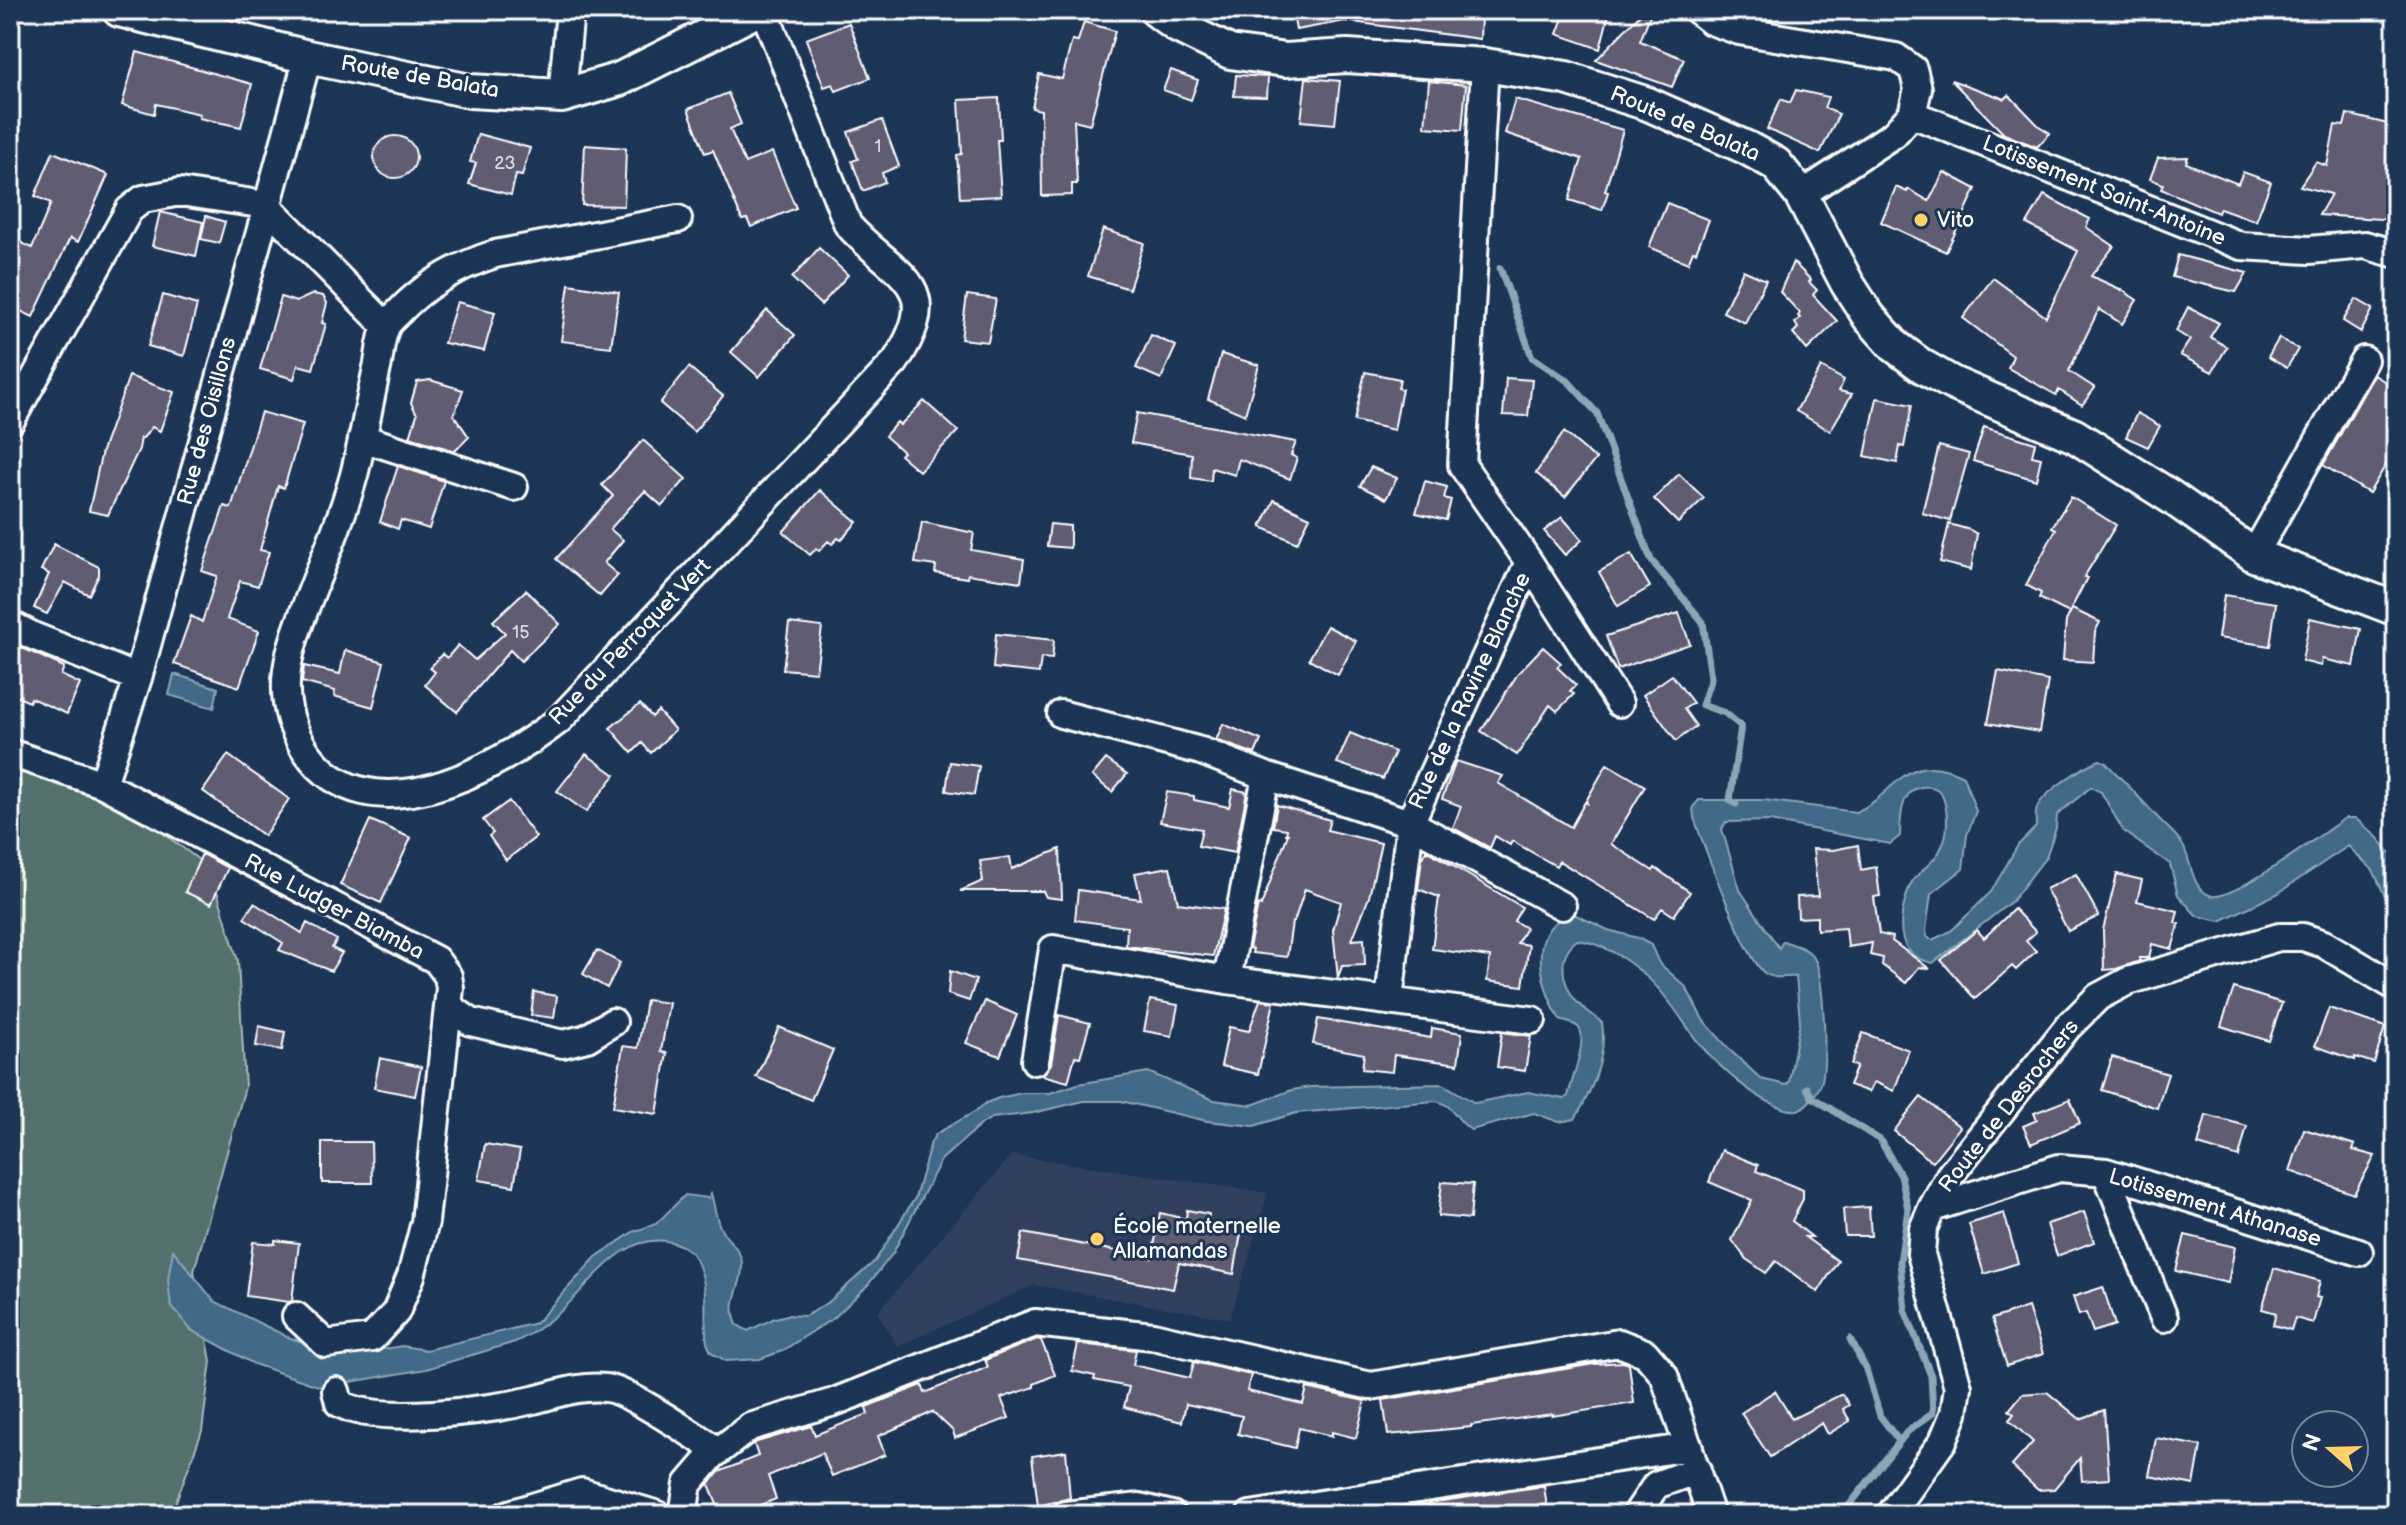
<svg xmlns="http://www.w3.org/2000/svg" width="2406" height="1525" viewBox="0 0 2406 1525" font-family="'Balsamiq Sans',sans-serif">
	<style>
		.built { fill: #31415f }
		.green { fill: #55716e; stroke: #aab8b6; stroke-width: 2 }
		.water { fill: #406b87; stroke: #8ca6b7; stroke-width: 2 }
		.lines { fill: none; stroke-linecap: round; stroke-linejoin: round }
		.stream { stroke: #8ca6b7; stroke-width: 7 }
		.building { fill: #615c72; stroke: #fff; stroke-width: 2 }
		.minor-casing { stroke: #fff; stroke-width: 32 }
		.major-casing { stroke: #fff; stroke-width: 38 }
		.minor { stroke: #1d3557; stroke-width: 26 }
		.major { stroke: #1d3557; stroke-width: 32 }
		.poi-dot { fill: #ffd166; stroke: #1d3557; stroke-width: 3 }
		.labels { text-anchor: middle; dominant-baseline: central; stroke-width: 6; stroke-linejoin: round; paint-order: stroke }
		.number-label { font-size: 18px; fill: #d8d6dc }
		.street-label { font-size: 22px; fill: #fff; stroke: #1d3557 }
		.poi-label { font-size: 22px; fill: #fff; stroke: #1d3557; text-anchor: start }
	</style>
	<rect width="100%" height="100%" fill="#1d3557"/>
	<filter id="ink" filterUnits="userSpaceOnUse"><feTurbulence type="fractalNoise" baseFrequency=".0125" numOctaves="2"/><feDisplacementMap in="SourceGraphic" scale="16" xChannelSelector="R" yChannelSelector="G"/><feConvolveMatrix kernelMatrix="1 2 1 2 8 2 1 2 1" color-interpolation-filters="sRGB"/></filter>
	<g filter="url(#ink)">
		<!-- built -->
		<path class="built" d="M1012,1155L1268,1193L1230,1319L1034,1285L898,1346L877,1313Z"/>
		<!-- green -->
		<path class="green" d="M10,752L102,788L210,868L238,961L245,1087L194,1271L211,1361L202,1431L171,1515H10Z"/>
		<!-- water -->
		<path class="water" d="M174,674L218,688L214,708L169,695Z
			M2100,760L2105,762C2124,781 2143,801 2161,821C2168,828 2177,835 2182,844C2192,859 2190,890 2212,896C2233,901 2323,833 2345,818H2355L2377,837L2396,860V920L2373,870L2348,846L2277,894L2220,921L2197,916L2178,895L2170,864L2124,832L2101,792L2091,787L2057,815L2056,828L2046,857L2012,901L1933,963C1899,957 1897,929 1905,901C1907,894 1909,885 1914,879C1924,867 1936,861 1942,846C1948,834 1948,816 1945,804C1943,796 1940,788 1930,787C1901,783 1900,816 1900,836L1890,844L1770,821L1726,822L1722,829L1740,890L1779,948L1783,941C1793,945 1807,947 1814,958C1824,972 1828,1066 1821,1084C1818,1092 1806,1108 1797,1110C1790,1111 1779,1107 1773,1104C1747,1092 1722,1069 1702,1047C1690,1033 1682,1018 1670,1003C1650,975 1612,944 1577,940C1558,954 1561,979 1573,997C1579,1007 1594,1014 1602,1023C1607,1055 1592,1091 1575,1119L1559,1122L1534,1113L1471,1130C1456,1121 1453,1103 1435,1101L1296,1113L1254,1126L1207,1121L1121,1101H1084L1033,1113L992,1118L983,1123L941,1160L893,1253L867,1286L835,1317L782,1351L760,1359L726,1361L711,1352L707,1343C703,1318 709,1293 700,1269C695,1254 687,1246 671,1242C623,1231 591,1284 561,1311C547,1323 531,1335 515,1342L426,1369L321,1387L254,1364L191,1330L171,1306L168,1280L173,1250L214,1301L290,1338L347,1355L402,1346L426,1350L536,1323L596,1257L633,1232L656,1224L685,1195L708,1198L711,1193C714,1204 716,1221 722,1231C728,1241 741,1249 742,1263C744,1288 726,1298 737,1325L748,1331L775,1318L787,1315L805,1316L813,1312L831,1300L875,1261L915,1198L931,1142L936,1134L976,1111L986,1103L999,1098L1022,1093H1050L1078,1084L1148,1072L1214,1100L1252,1105L1292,1090L1310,1087L1443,1084L1475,1103L1528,1092L1564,1099L1568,1096C1571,1082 1589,1037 1578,1027C1574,1023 1565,1022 1560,1020C1545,994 1527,943 1557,921C1561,918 1569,916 1574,914L1608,930L1638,938L1651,945L1659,963L1686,987L1703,1020L1732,1052L1761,1079L1786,1085L1789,1082L1800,1021L1796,977C1786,976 1776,980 1766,974C1746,962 1704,846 1694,818L1693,807L1699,800H1764L1856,812C1896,795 1905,747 1963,776L1976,811L1967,835L1963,869L1931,894L1926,930L1927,937L1932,940L1951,931L1991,892L2018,845L2036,827C2036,821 2035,813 2037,808C2042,793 2085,765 2100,760Z"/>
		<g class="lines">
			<!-- stream -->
			<path class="stream" d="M1500,268L1532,357L1568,381L1597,413L1651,560L1703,622L1711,678L1702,705L1725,713L1741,726L1730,800L1736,804
				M1807,1088L1812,1097L1880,1140L1901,1176L1908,1209L1900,1262L1905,1310L1931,1376L1933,1413L1907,1432L1848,1507L1846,1515
				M1850,1339L1866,1369L1880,1416L1899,1441"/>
		</g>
		<!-- building -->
		<path class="building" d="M1292,10H1458L1457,14L1481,15L1480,39L1345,21L1296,30Z
			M1566,10H1610L1600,49L1557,34Z
			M1644,10H1652L1640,41L1684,59L1672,87L1596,60Z
			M1084,22L1115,31L1090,124L1074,120L1077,184H1072V195L1042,196L1041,110L1032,108L1039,74L1062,79L1072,40L1078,41Z
			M849,23L870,78L836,91L833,84L824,87L806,39Z
			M137,52L252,84L241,127L199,118L200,114L156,104L154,114L122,105Z
			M1171,70L1198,80L1191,100L1163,90Z
			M1236,75L1268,77L1267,97L1234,96Z
			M1306,78L1340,81L1335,124L1301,121Z
			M1951,80L2005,99L2009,95L2039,126L2050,133L2037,147L2004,134Z
			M1429,81L1466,85L1462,130L1425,127Z
			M1796,90L1828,97L1824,108L1839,114L1820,153L1767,129L1781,99L1790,103Z
			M728,93L741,124L730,129L745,163L772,152L796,208L751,227L747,219L742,220L713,150L705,153L688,109Z
			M999,98L1001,140H997L1001,196L960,198L957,155L962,154L959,100Z
			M1515,99L1623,130L1605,191L1608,192L1602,210L1569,200L1582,159L1505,133Z
			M2347,114L2396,126V220L2319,215L2331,194L2300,186L2316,162L2327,166L2335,125L2344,126Z
			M882,120L899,166L882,173L885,182L863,191L852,161L858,159L848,132Z
			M478,134L530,148L522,176L516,175L511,195L469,184L476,163L470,162Z
			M374 157a21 21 0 1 1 42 0a21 21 0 1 1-42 0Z
			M585,145L626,148L624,206L582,205Z
			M53,152L108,175L78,242L70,238L33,317L10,306V237L32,248L51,203L35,196Z
			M2188,157L2186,163L2238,184L2243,172L2271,182L2256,221L2220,208L2218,213L2161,189L2163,184L2150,179L2158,158Z
			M1944,172L1976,189L1946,252L1881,222L1896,187L1907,192L1908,189L1929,201Z
			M2044,195L2090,219L2086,227L2114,246L2091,276L2122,290L2137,300L2122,324L2099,309L2069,371L2095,388L2082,405L2059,390L2056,395L2008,368L2013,356L1963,318L1993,278L2046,317L2078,251L2027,224Z
			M1667,203L1709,220L1696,252L1693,251L1688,263L1649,247Z
			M160,212L203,222L196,256L152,246Z
			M206,216L225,222L219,243L201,239Z
			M1103,229L1144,243L1129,289L1088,276Z
			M819,248L848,275L821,305L792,278Z
			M2178,255L2247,273L2236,292L2172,277Z
			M1793,262L1811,280L1809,282L1817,290L1813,295L1837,321L1807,350L1793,333L1798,328L1795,323L1800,318L1798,316L1800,313L1780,292Z
			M1743,270L1766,280L1745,323L1723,312Z
			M569,284L619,292L611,347L561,341Z
			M313,294L323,296L327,303L322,323L326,324L313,369L298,365L294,379L260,369L281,297L296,302Z
			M163,295L197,305L184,356L148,346Z
			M967,295L996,299L988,342L961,339Z
			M2356,299L2373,309L2361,332L2343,321Z
			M457,302L495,312L484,351L444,343Z
			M2188,307L2219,323L2210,337L2227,347L2212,372L2180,355L2190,340L2176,331Z
			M767,310L795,335L759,377L731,352Z
			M1151,335L1176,346L1161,379L1136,368Z
			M2279,338L2298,349L2287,368L2268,357Z
			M1221,354L1259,365L1245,415L1208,399Z
			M689,367L723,396L694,432L660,403Z
			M1821,367L1844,380L1839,391L1852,394L1830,431L1796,411Z
			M1365,372L1400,379L1398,388L1402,389L1394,430L1354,421Z
			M2374,375L2396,388V448L2369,493L2323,465Z
			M129,376L174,392L160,431L152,427L143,438H141L139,449L108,515L89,511L102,451Z
			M1506,378L1532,380L1528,416L1503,415Z
			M430,380L463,390L454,415L469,437L455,451L410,437L417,414L411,403L417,382Z
			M1877,398L1912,405L1904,447L1900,446L1897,463L1865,456Z
			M924,401L958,431L919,471L900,455L903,452L885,436L897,422L900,425Z
			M261,412L303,424L284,488L278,486L260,550L269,552L258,586L240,581L227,619L259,631L239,687L174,664L191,616L202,622L217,576L202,571L224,506L231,508Z
			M1137,413L1296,442L1291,455L1297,458L1290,479L1239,459L1235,475L1212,468L1211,481L1191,478L1192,454L1131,443Z
			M2137,413L2160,426L2148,447L2126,437Z
			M1984,427L2035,443L2032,456L2041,458L2036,480L1973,461Z
			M1564,432L1596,459L1565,497L1536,473Z
			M643,440L686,479L662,506L645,491L610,529L623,540L604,563L618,575L600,596L556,559L613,496L602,485Z
			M1939,446L1969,454L1950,521L1922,513Z
			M398,466L444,481L429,529L401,520L398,529L380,522Z
			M1371,467L1397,478L1386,499L1360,486Z
			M1679,474L1704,498L1678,523L1654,499Z
			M1425,481L1447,487L1444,498L1451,500L1446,520L1416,513Z
			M820,490L857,522L841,540L838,538L832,544L828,541L819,551L816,549L810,555L783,532Z
			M2071,497L2116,525L2084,577L2087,578L2069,613L2039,598L2041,593L2026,585L2056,529L2052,527Z
			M1274,500L1310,517L1297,543L1261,527Z
			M1562,517L1582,540L1565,555L1544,531Z
			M922,522L974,533L971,550L1024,559L1021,582L968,574L967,578L935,573L936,566L915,563Z
			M1050,524L1070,526V548L1047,546Z
			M1949,524L1970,530L1977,534L1971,570L1940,562Z
			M54,544L99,567V575L89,595L65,582L47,614L34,608L49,574L41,570Z
			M1631,554L1650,587L1618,606L1599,572Z
			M526,590L560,624L521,661L510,650L457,712L425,685L435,672L430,668L442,654L447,658L458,645L475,660L505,633L493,621Z
			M2224,595L2276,603L2270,646L2218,638Z
			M2072,609L2100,622L2095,632L2093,662L2063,660L2066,621Z
			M1679,613L1690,644L1618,669L1606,636Z
			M2310,618L2361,629L2354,666L2322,659L2321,666L2302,661Z
			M789,623L822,627L816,672L783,669Z
			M1327,626L1356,641L1338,675L1309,659Z
			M996,634L1054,640L1052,659L1041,658L1039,673L993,668Z
			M16,645L64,667L61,675L80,684L67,714L31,698L29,702L10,693V658Z
			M1543,647L1561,663L1557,667L1576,685L1570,691L1574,694L1557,711L1550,705L1517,755L1481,731L1519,672Z
			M345,650L384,662L373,707L334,696L335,691L302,682L304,666L340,674Z
			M1998,671L2048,681L2039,732L1988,723Z
			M1672,675L1693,703L1684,709L1696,726L1676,741L1643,695Z
			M640,704L652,717L658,711L675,730L651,753L642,743L632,753L610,728Z
			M1223,724L1261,740L1255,754L1216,740Z
			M1350,733L1395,752L1383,779L1337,763Z
			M586,754L615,775L586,812L557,791Z
			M228,755L289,799L264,836L203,791Z
			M1106,759L1127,774L1112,792L1092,776Z
			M1456,761L1503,776L1498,783L1571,827L1585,802L1587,803L1586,801L1607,764L1645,786L1611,844L1653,871L1655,868L1690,892L1674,916L1662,908L1654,919L1559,861L1556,866L1512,841L1510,845L1495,836L1490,848L1453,828L1461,806L1442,799Z
			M950,762L979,766L974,795L946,791Z
			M1233,789L1247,792L1235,853L1198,846L1202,829L1160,822L1167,792L1194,796V800L1229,807Z
			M509,801L536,837L506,860L489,836L493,833L483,820Z
			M1277,805L1330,820L1327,830L1381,843L1369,897L1352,940L1364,939L1365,965L1342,966L1338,978L1333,930L1341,902L1305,889L1294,922H1292L1287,957L1252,953L1253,949L1249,948L1258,905L1261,906L1288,834H1286L1287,829L1273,827Z
			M370,820L411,838L381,903L340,885Z
			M1858,845L1861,870L1876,867L1880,896L1874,897L1879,934L1893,937L1892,941L1930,969L1919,967L1906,983L1882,965L1883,958L1870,955L1872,943L1848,947L1846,928L1817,930V917L1798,918L1797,897L1818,896L1813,849L1833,850Z
			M1060,849L1062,899L1046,897L1043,891H960L983,881L980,861L1010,857L1012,869Z
			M1426,850L1522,907L1514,921L1526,928L1517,943L1529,945L1523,986L1487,981L1490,957L1432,949L1439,897L1418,889L1422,858Z
			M202,854L228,868L211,904L185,892Z
			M1170,867L1178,903L1224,909L1213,956L1126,946L1127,927L1075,920L1078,890L1141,899L1135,873Z
			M2076,874L2099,916L2068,931L2046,889Z
			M2117,874L2142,880L2137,901L2178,911L2175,923L2179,924L2172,949L2152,944L2149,958H2139L2140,961L2116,969L2104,970L2103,930Z
			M254,903L302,933L307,923L337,940L332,948L342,953L331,971L279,950L283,943L244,918Z
			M2014,909L2036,932L2026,941L2036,951L2016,970L2012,966L1975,999L1941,960L1977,930L1984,938Z
			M597,950L620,963L607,988L583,974Z
			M950,971L976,980L969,1001L948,994Z
			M2234,988L2282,1003L2269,1041L2221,1026Z
			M534,992L557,996L554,1018L531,1015Z
			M646,1000L669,1003L661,1052L667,1053L657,1114L613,1107L623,1046L638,1048Z
			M1150,1000L1178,1005L1172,1036L1144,1031Z
			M1260,1000L1274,1002L1258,1074L1221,1066L1229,1027L1249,1031Z
			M985,1001L1017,1015L1000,1056L966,1043Z
			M2329,1008L2385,1027L2374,1063L2355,1057V1060L2315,1046Z
			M1059,1015L1090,1023L1080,1057L1075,1056L1068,1082L1042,1075L1051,1064Z
			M1318,1019L1431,1038L1432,1028L1462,1033L1458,1064L1394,1055L1392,1072L1362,1069L1364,1054L1313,1044Z
			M259,1026L285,1032L282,1050L256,1046Z
			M779,1027L833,1050L811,1100L756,1077Z
			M1502,1032L1531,1036L1525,1071L1497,1067Z
			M1863,1033L1909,1050L1894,1091L1874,1082L1869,1092L1849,1085L1857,1066L1851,1064Z
			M2112,1057L2168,1074L2157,1108L2102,1090Z
			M380,1058L421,1067L415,1096L374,1088Z
			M1921,1097L1960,1127L1932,1162L1894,1131Z
			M2070,1099L2080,1123L2031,1144L2023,1126L2037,1120L2034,1113Z
			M2206,1115L2247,1126L2239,1157L2198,1145Z
			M2304,1129L2355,1145L2353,1150L2375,1156L2354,1194L2290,1171Z
			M322,1142H371L372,1183H322Z
			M485,1144L520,1150L514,1186L479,1180Z
			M1722,1150L1758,1165L1756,1171L1803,1190V1199L1792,1221L1812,1237H1805L1838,1261L1818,1292L1776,1261L1766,1273L1746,1259L1732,1240L1752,1200L1709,1182Z
			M1442,1182L1473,1184L1470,1219L1438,1216Z
			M1869,1207L1871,1236H1845L1843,1209Z
			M1187,1210L1209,1214L1207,1225L1241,1233L1234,1274L1179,1263L1173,1289L1018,1260L1023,1233L1152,1258L1160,1213L1186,1219Z
			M2084,1212L2094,1242L2057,1256L2047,1224Z
			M2004,1213L2018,1263L1984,1274L1969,1224Z
			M2185,1235L2235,1247L2228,1283L2176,1271Z
			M275,1240L299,1243L292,1301L289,1302L246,1296L253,1242L275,1244Z
			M2274,1268L2320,1281L2316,1297L2320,1298L2313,1323L2295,1318L2291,1330L2273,1325L2276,1313L2262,1309Z
			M2103,1287L2115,1325L2093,1332L2086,1313L2079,1315L2073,1297Z
			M2028,1307L2043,1354L2007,1366L1992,1319Z
			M1037,1339L1041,1340L1055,1375L1034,1384V1387L1001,1398L1009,1418L955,1438L953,1431L933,1412L878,1436L885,1455L832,1476L822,1453L768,1476L776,1499L736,1515H721L709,1484L719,1472L758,1456L754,1444L757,1442L811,1426L815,1435L868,1414L866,1407L922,1385L925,1393L988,1367L985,1360Z
			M1078,1344L1136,1350L1133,1365L1190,1378L1194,1362L1251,1375L1247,1391L1303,1404L1307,1388L1365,1401L1356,1438L1332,1432V1436L1299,1428L1295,1448L1238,1434L1242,1416L1186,1404L1182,1422L1124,1407L1129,1387L1094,1380L1095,1376L1072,1371Z
			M1623,1362L1629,1364L1634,1403L1552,1416L1553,1414L1471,1425V1427L1388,1435L1383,1400L1594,1364Z
			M1775,1391L1792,1419L1842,1394L1849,1405L1843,1409L1850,1421L1828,1434L1822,1423L1770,1457L1741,1413Z
			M2047,1392L2080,1419L2104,1410L2109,1479L2082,1481L2080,1458L2054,1489L2038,1490L2012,1466L2033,1442L2009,1420L2014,1414L2009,1410L2022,1394Z
			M2156,1438L2201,1446L2194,1485L2149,1476Z
			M1066,1451L1070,1498L1038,1506L1032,1456Z
			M1544,1486L1548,1515H1430L1429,1503Z"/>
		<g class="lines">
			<defs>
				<path id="minor" d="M1697,10L1711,21L1739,31L1896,57L1913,69L1918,89L1912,114L1894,134L1801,195
					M562,96L570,10
					M1912,114L2241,246L2309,250L2365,245L2396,254
					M678,219L495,254C457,266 425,284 398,313C394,317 388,322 386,327C380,339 380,356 377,368C369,404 363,440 354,475C342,520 322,563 306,606C298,627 290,648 287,670C283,699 290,727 306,751C368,841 496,769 559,720L895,362C948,282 894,277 848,225L764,10
					M10,422L129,210L143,199L180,192L266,205L386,326
					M362,438L514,487
					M2254,555L2364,360
					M1529,562L1619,703
					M10,624L33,636L138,678
					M1061,714L1201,751L1266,776L1410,823L1562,906
					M10,753L103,784L436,960L448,976L450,988L425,1222L411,1276L396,1312L372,1338L326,1344L296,1316
					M103,784L138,678L308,57
					M1227,980L1266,776
					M1389,1000L1410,823L1529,562L1462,465L1485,65
					M448,1006L471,1022L563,1044L587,1038L613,1022
					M1035,1061L1053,949L1227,980L1532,1020
					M2106,1172L2164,1318
					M1932,1208L2059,1168L2106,1172L2359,1252
					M336,1391L339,1403C376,1426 491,1410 533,1400C557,1394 581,1385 606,1388C628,1390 696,1437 718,1451
					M506,1515L582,1492L658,1515
					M683,1515L688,1484L712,1456L750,1427L834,1402L1035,1323L1153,1336L1371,1386L1619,1343L1645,1353L1664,1375L1711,1515
					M1065,1515L1140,1507L1172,1515
					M1250,1515L1689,1447
					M1636,1515L1656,1485L1697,1470
					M1890,1515L1943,1441L1954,1414L1958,1387L1921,1254L1923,1229L1932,1208L1950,1175L2067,1028L2098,997L2128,981L2279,937H2303L2324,944L2396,987"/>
				<path id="major" d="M119,10L308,57L470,91L562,96L620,79L757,10
					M1156,10L1177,26L1230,52L1285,60L1347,56L1485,65L1566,78L1648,104L1747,148L1776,164L1801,195L1847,283L1869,317L1895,346L1922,366L1952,383L2075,436L2171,497L2254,555L2396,609"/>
			</defs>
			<!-- minor casing -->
			<use href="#minor" class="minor-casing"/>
			<!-- major casing -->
			<use href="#major" class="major-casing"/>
			<!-- minor -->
			<use href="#minor" class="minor"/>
			<!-- major -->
			<use href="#major" class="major"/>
		</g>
	</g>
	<!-- markers -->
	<g class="poi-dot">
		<circle cx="1921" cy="220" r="8"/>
		<circle cx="1097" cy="1239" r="8"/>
	</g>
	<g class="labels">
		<!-- number labels -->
		<g class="number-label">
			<text x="878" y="146">1</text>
			<text x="505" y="163">23</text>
			<text x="521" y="632">15</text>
		</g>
		<!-- street labels -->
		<g class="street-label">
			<text transform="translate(420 77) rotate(10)">Route de Balata</text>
			<text transform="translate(1685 124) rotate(23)">Route de Balata</text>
			<text transform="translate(2104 191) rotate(22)">Lotissement Saint-Antoine</text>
			<text transform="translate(207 421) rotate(-75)">Rue des Oisillons</text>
			<text transform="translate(630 642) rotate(-46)">Rue du Perroquet Vert</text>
			<text transform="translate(1470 691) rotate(-65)">Rue de la Ravine Blanche</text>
			<text transform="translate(334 907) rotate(28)">Rue Ludger Biamba</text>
			<text transform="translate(2009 1106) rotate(-52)">Route de Desrochers</text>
			<text transform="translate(2215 1208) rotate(17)">Lotissement Athanase</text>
		</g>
		<!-- poi labels -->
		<g class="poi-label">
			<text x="1937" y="220">Vito</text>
			<text x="1113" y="1226">École maternelle<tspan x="1113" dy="25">Allamandas</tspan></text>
		</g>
	</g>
	<!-- margin -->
	<rect width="2406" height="1525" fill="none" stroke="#1d3557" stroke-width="40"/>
	<rect x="20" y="20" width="2366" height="1485" fill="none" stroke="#fff" stroke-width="3" filter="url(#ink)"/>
	<!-- north arrow -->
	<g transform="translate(2330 1449) rotate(290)"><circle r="38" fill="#1d3557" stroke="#77869a" stroke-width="2"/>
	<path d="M0-6L14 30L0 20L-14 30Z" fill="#ffd166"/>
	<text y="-12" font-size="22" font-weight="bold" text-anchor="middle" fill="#ffffff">N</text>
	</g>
</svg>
